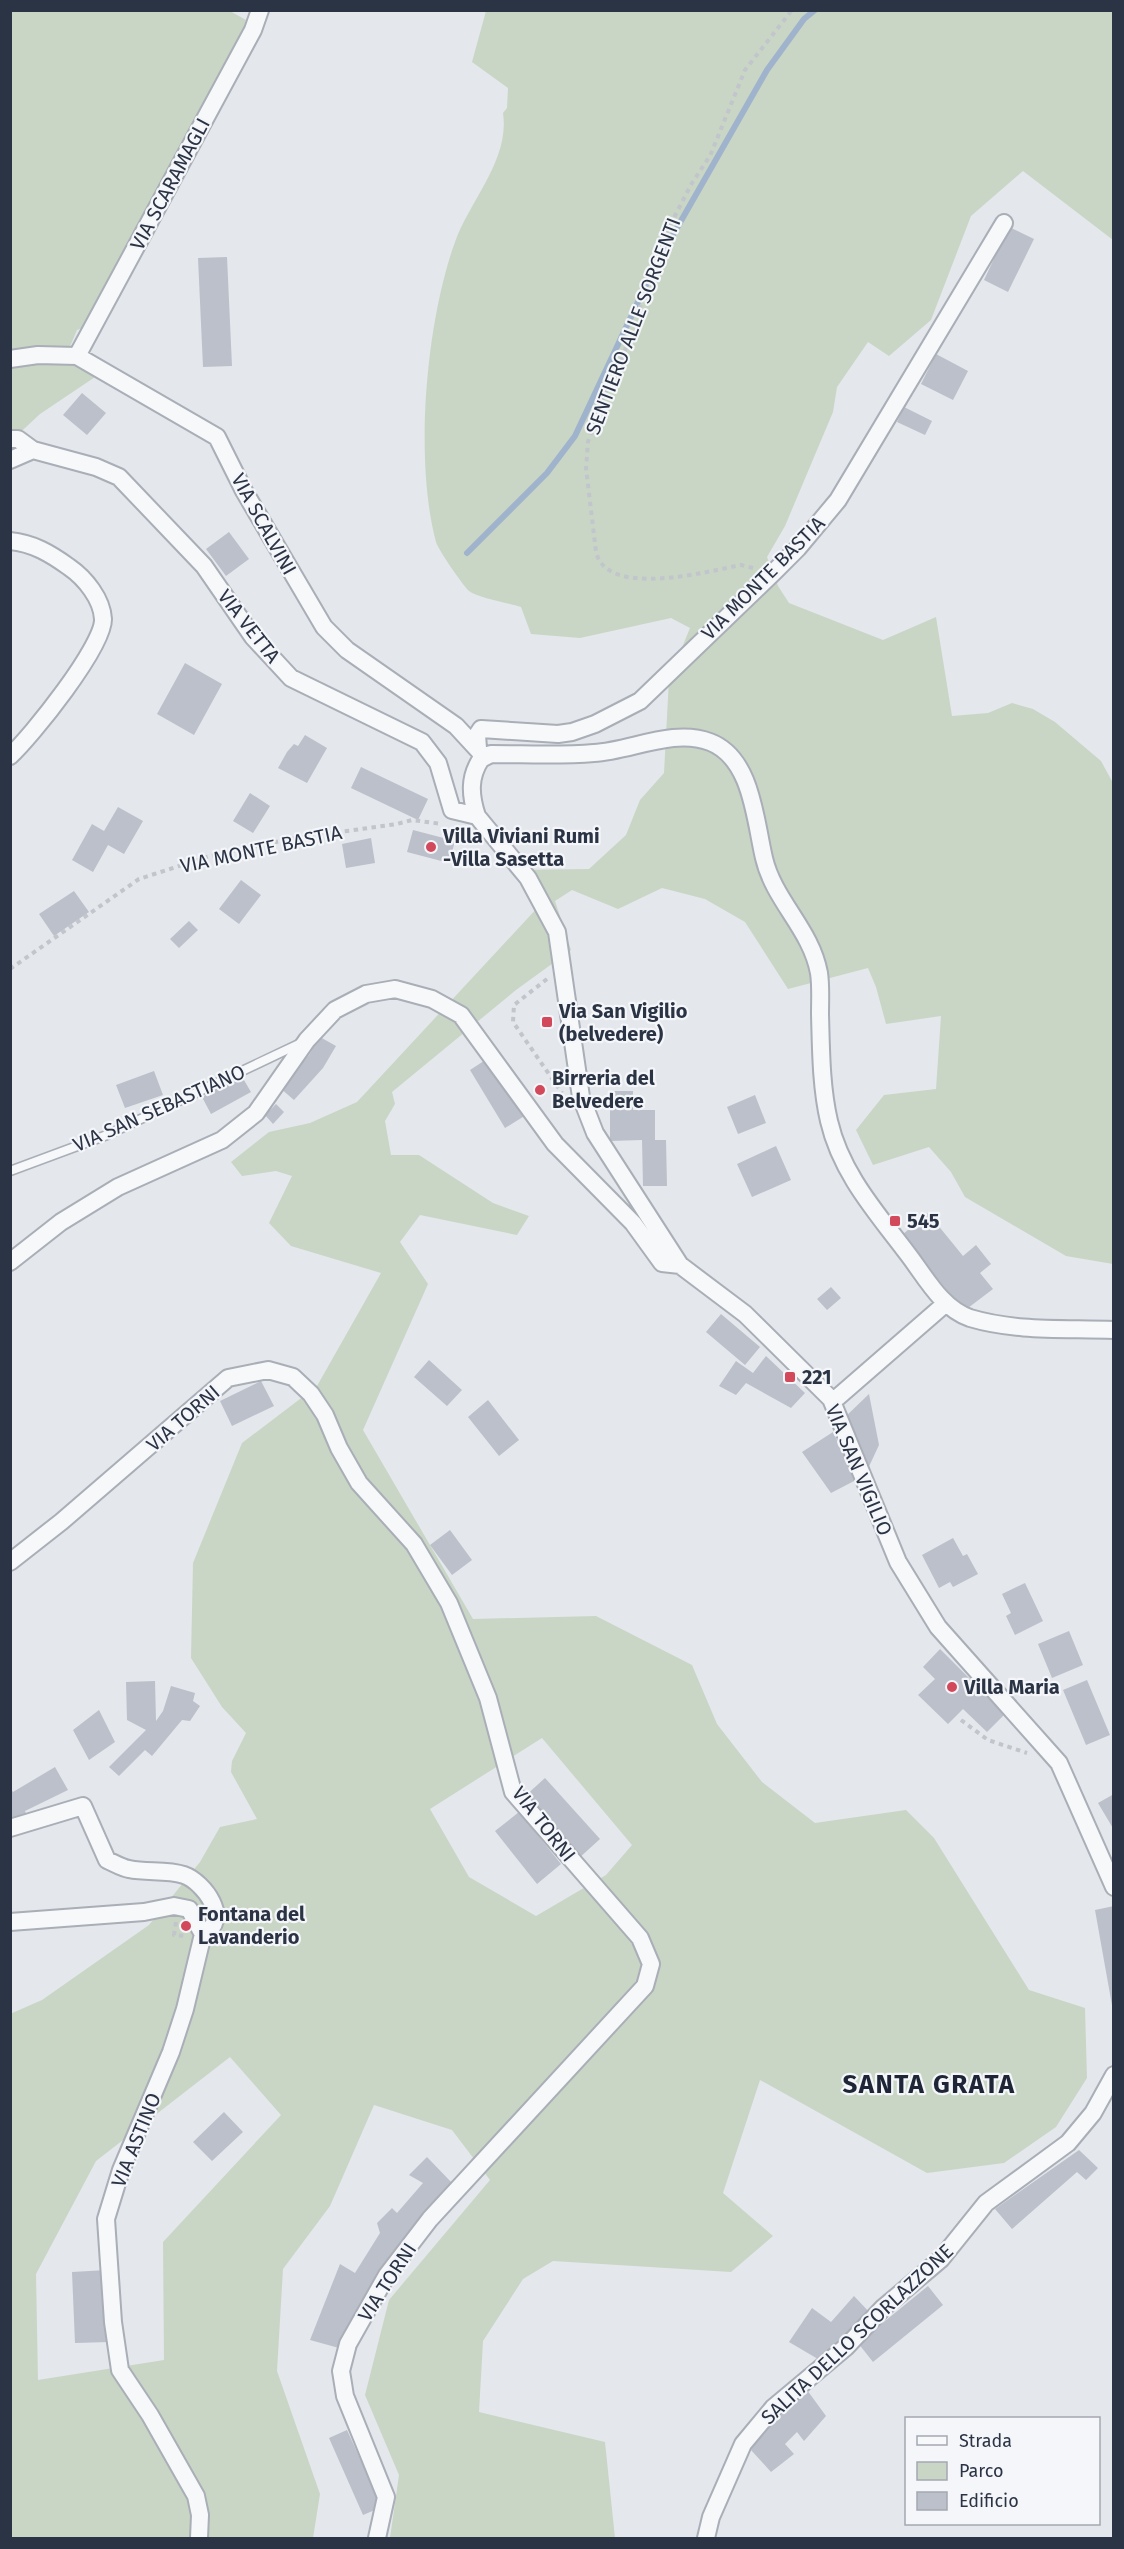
<svg xmlns="http://www.w3.org/2000/svg" width="1124" height="2549" viewBox="0 0 1124 2549" font-family="'Fira Sans',sans-serif">
	<style>
		.green { fill: #c9d6c5; fill-rule: evenodd }
		.lines { fill: none; stroke-linecap: round; stroke-linejoin: round }
		.stream { stroke: #9fb4cc; stroke-width: 6 }
		.building { fill: #bbc0ca }
		.service-casing { stroke: #a9aeb7; stroke-width: 11 }
		.minor-casing { stroke: #a9aeb7; stroke-width: 20 }
		.path { stroke: #c2c5cb; stroke-width: 4; stroke-dasharray: 4.5 4.5; stroke-linecap: butt }
		.service { stroke: #f7f8fa; stroke-width: 8 }
		.minor { stroke: #f7f8fa; stroke-width: 16 }
		.poi-dot { fill: #d1495b; stroke: #f4f6f9; stroke-width: 2 }
		.labels { text-anchor: middle; dominant-baseline: central; stroke-width: 4.5; stroke-linejoin: round; paint-order: stroke }
		.street-label { font-size: 20px; fill: #2b3445; stroke: #f4f6f9 }
		.poi-label { font-size: 20px; font-weight: bold; fill: #2b3445; stroke: #f4f6f9; text-anchor: start }
		.district-label { font-size: 26px; font-weight: bold; letter-spacing: 1.5px; fill: #1d2536; stroke: #f4f6f9 }
	</style>
	<rect width="100%" height="100%" fill="#e4e7ec"/>
	<!-- green -->
	<path class="green" d="M11,11H230L246,20L241,38L93,324L77,330L69,349L104,371L40,414L11,441Z
		M486,11H1113V240L1023,171L971,216L931,320L889,356L868,342L837,387L833,412L785,526L767,557L778,586L789,603L883,640L936,617L952,716L988,713L1012,703L1033,709L1055,722L1101,761L1113,783V1264L1066,1256L965,1197L951,1172L929,1147L873,1165L856,1130L884,1095L936,1089L941,1016L886,1024L876,987L868,968L788,989L745,922L705,899L662,888L618,909L572,890L555,901L571,950L516,990L392,1092L395,1104L385,1121L391,1155H419L493,1203L529,1216L517,1235L420,1215L400,1242L428,1284L363,1430L473,1619L596,1616L692,1665L717,1724L762,1782L815,1823L906,1810L934,1838L1029,1990L1085,2008L1087,2078L1056,2127L1004,2163L927,2173L760,2080L723,2193L773,2236L731,2272L553,2261L523,2279L483,2341L479,2412L605,2442L615,2538H390L399,2475L365,2395L389,2300L490,2180L452,2130L374,2105L330,2206L283,2269L277,2371L320,2494L313,2538H11L10,2014L42,2000L149,1925L200,1862L220,1827L257,1819L231,1772L232,1761L246,1733L222,1707L191,1658L193,1563L242,1443L317,1386L381,1273L291,1246L269,1223L292,1176L276,1171L242,1176L231,1162L269,1132L310,1123L357,1102L539,906L516,870L589,869L626,835L640,800L664,773L669,679L690,628L671,618L580,638L531,634L521,607C509,603 478,598 469,591C462,584 439,551 436,542C414,460 426,322 455,242C470,200 510,160 503,113L507,108L508,88L472,62ZM542,1738L632,1845L606,1875L536,1916L469,1877L430,1809ZM230,2057L281,2115L163,2242L164,2360L38,2380L36,2274L96,2161Z"/>
	<g class="lines">
		<!-- stream -->
		<path class="stream" d="M467,553L547,473L575,436L653,270L767,70L804,19L815,10"/>
	</g>
	<!-- building -->
	<path class="building" d="M1009,227L1034,239L1008,292L984,280Z
		M227,257L232,366L203,367L198,258Z
		M936,354L968,371L953,400L921,384Z
		M82,393L106,413L87,435L63,415Z
		M904,407L932,421L925,435L897,422Z
		M229,532L249,559L226,576L206,549Z
		M185,663L222,684L194,735L157,714Z
		M305,735L327,748L307,783L278,768L287,752L294,744L298,746Z
		M361,767L428,799L418,820L351,788Z
		M250,793L270,806L253,833L233,821Z
		M118,807L143,821L124,854L108,845L93,872L72,860L92,824L104,831Z
		M413,830L455,841L449,863L407,852Z
		M371,838L375,863L346,868L342,844Z
		M241,880L261,895L239,924L219,909Z
		M74,891L89,912L54,936L39,914Z
		M189,921L198,930L179,948L170,939Z
		M320,1037L336,1046L323,1068L294,1100L280,1088L309,1055Z
		M490,1057L526,1115L505,1128L470,1070Z
		M154,1071L163,1095L125,1108L116,1085Z
		M241,1075L251,1092L211,1114L202,1097Z
		M610,1091H633V1110H655V1140H666L667,1186H643L642,1140L610,1141Z
		M755,1095L766,1123L738,1134L727,1107Z
		M276,1104L284,1112L273,1124L265,1115Z
		M776,1146L791,1180L752,1197L737,1164Z
		M928,1213L963,1256L976,1245L991,1264L980,1273L993,1289L964,1311L902,1235Z
		M831,1287L841,1298L827,1310L817,1299Z
		M721,1314L760,1347L745,1365L706,1332Z
		M766,1356L805,1393L791,1408L746,1383L736,1395L719,1386L736,1361L753,1373Z
		M429,1360L462,1390L447,1406L414,1377Z
		M261,1381L274,1406L232,1426L220,1401Z
		M869,1394L879,1445L866,1473L842,1420Z
		M488,1400L519,1440L499,1456L468,1417Z
		M833,1432L856,1480L831,1493L802,1452Z
		M450,1530L472,1560L452,1575L430,1545Z
		M953,1538L963,1556L967,1554L978,1574L953,1587L950,1582L939,1588L922,1555Z
		M1025,1583L1043,1621L1015,1635L1006,1616L1011,1613L1002,1594Z
		M1069,1631L1083,1665L1052,1678L1038,1644Z
		M940,1649L1005,1714L987,1732L963,1709L948,1724L918,1695L935,1679L923,1667Z
		M1087,1680L1110,1735L1086,1745L1063,1690Z
		M155,1681L156,1721L163,1711L171,1686L195,1693L193,1701L200,1706L190,1721L182,1720L152,1756L145,1750L119,1776L109,1767L146,1730L127,1720L126,1682Z
		M99,1710L115,1742L89,1760L73,1730Z
		M55,1767L68,1790L25,1811L28,1818L10,1822V1788L13,1792Z
		M545,1778L600,1839L578,1859L524,1797Z
		M1114,1794V1830L1098,1803Z
		M519,1812L561,1864L537,1884L495,1831Z
		M1114,1906V2011H1113L1095,1910Z
		M224,2112L243,2132L212,2161L193,2142Z
		M1079,2150L1098,2168L1086,2180L1077,2172L1012,2229L995,2209Z
		M427,2157L452,2183L402,2242L339,2348L310,2340L340,2264L355,2273L380,2233L377,2223L392,2208L397,2213L423,2183L409,2175Z
		M107,2270L110,2342L75,2343L72,2272Z
		M928,2286L943,2305L873,2362L858,2343Z
		M854,2296L871,2314L848,2332L823,2362L789,2342L812,2308L831,2322Z
		M807,2390L826,2416L804,2441L797,2432L785,2444L794,2454L771,2472L751,2450L768,2425Z
		M347,2430L382,2507L363,2515L329,2438Z"/>
	<g class="lines">
		<defs>
			<path id="service" d="M10,1171L107,1135L301,1043"/>
			<path id="minor" d="M77,356L253,30L260,10
				M10,359L38,355L77,356L217,437L244,491L324,627L347,650L456,726L480,752
				M10,439H18L33,450L96,467L119,477L204,566L253,637L291,678L422,742L438,763L452,810L477,816
				M10,460L33,450
				M10,541C33,543 51,554 69,567C85,578 102,599 103,619C104,646 31,737 10,756
				M478,748L477,735L481,729L558,734L572,732L595,724L640,701L774,572L798,548L838,500L1004,223
				M481,759C469,777 470,795 477,816L528,878L557,932L581,1097L595,1133L680,1265L745,1314L831,1399L898,1562L938,1627L1059,1763L1114,1887
				M481,759L491,754C525,754 560,756 594,753C631,751 673,728 710,742C752,758 755,820 764,858C774,901 811,929 819,973C821,986 820,1000 820,1014C821,1049 821,1087 829,1121C841,1173 876,1212 907,1253C925,1276 941,1308 970,1318C1017,1332 1066,1328 1114,1330
				M10,1262L61,1222L118,1187L222,1140L256,1113L307,1040L335,1010L366,994L395,989L432,999L461,1015L555,1144L633,1223L662,1263L680,1265
				M831,1399L838,1397L945,1304
				M10,1562L61,1522L228,1378L268,1370L293,1377L311,1394L325,1415L339,1448L359,1483L414,1544L449,1603L488,1698L513,1792L640,1938L651,1964L645,1986L430,2219L387,2275L348,2344L341,2371L345,2396L386,2497L377,2538
				M10,1828L83,1806L107,1860C114,1863 122,1868 129,1869C147,1873 166,1869 184,1875C204,1882 232,1920 203,1934
				M10,1922L144,1912L174,1906L189,1909L203,1934L185,2009L171,2052L121,2170L106,2219L113,2322L120,2370L150,2415L196,2496L200,2515L199,2538
				M706,2538L711,2517L743,2444L773,2408L846,2347L883,2308L941,2259L986,2203L1068,2143L1093,2113L1114,2075"/>
		</defs>
		<!-- service casing -->
		<use href="#service" class="service-casing"/>
		<!-- minor casing -->
		<use href="#minor" class="minor-casing"/>
		<!-- path -->
		<path class="path" d="M753,568L741,565C709,571 607,599 596,552L586,468L588,442L604,395L618,370L665,235L692,183L710,156L745,70L792,10
			M10,969L139,879L210,856L290,839L397,824L412,820L442,824
			M547,979L514,1005L513,1022L562,1093
			M961,1720L988,1740L1027,1753
			M176,1922L174,1935L186,1936"/>
		<!-- service -->
		<use href="#service" class="service"/>
		<!-- minor -->
		<use href="#minor" class="minor"/>
	</g>
	<!-- markers -->
	<g class="poi-dot">
		<circle cx="431" cy="847" r="6"/>
		<rect x="541" y="1016" width="12" height="12" rx="3"/>
		<circle cx="540" cy="1090" r="6"/>
		<rect x="889" y="1215" width="12" height="12" rx="3"/>
		<rect x="784" y="1371" width="12" height="12" rx="3"/>
		<circle cx="952" cy="1687" r="6"/>
		<circle cx="186" cy="1926" r="6"/>
	</g>
	<g class="labels">
		<!-- street labels -->
		<g class="street-label">
			<text transform="translate(170 184) rotate(-62)">VIA SCARAMAGLI</text>
			<text transform="translate(633 326) rotate(-69)">SENTIERO ALLE SORGENTI</text>
			<text transform="translate(264 524) rotate(61)">VIA SCALVINI</text>
			<text transform="translate(763 578) rotate(-45)">VIA MONTE BASTIA</text>
			<text transform="translate(249 626) rotate(52)">VIA VETTA</text>
			<text transform="translate(261 849) rotate(-12)">VIA MONTE BASTIA</text>
			<text transform="translate(159 1108) rotate(-24)">VIA SAN SEBASTIANO</text>
			<text transform="translate(183 1418) rotate(-41)">VIA TORNI</text>
			<text transform="translate(859 1470) rotate(67)">VIA SAN VIGILIO</text>
			<text transform="translate(544 1824) rotate(52)">VIA TORNI</text>
			<text transform="translate(136 2140) rotate(-68)">VIA ASTINO</text>
			<text transform="translate(387 2282) rotate(-57)">VIA TORNI</text>
			<text transform="translate(857 2334) rotate(-43)">SALITA DELLO SCORLAZZONE</text>
		</g>
		<!-- poi labels -->
		<g class="poi-label">
			<text x="443" y="836">Villa Viviani Rumi<tspan x="443" dy="23">-Villa Sasetta</tspan></text>
			<text x="559" y="1011">Via San Vigilio<tspan x="559" dy="23">(belvedere)</tspan></text>
			<text x="552" y="1078">Birreria del<tspan x="552" dy="23">Belvedere</tspan></text>
			<text x="907" y="1221">545</text>
			<text x="802" y="1377">221</text>
			<text x="964" y="1687">Villa Maria</text>
			<text x="198" y="1914">Fontana del<tspan x="198" dy="23">Lavanderio</tspan></text>
		</g>
		<!-- district labels -->
		<g class="district-label">
			<text x="929" y="2084">SANTA GRATA</text>
		</g>
	</g>
	<!-- border -->
	<rect width="1124" height="2549" fill="none" stroke="#2b3445" stroke-width="24"/>
	<!-- legend -->
	<rect x="905" y="2417" width="195" height="108" fill="#f4f6f9" stroke="#a4a8b1" stroke-width="1.5"/>
	<rect x="917" y="2436" width="30" height="9" fill="#f7f8fa" stroke="#a4a8b1" stroke-width="1.5"/>
	<text x="959" y="2447" font-size="18" fill="#2b3445">Strada</text>
	<rect x="917" y="2462" width="30" height="18" fill="#c9d6c5" stroke="#a4a8b1" stroke-width="1.5"/>
	<text x="959" y="2477" font-size="18" fill="#2b3445">Parco</text>
	<rect x="917" y="2492" width="30" height="18" fill="#bbc0ca" stroke="#a4a8b1" stroke-width="1.5"/>
	<text x="959" y="2507" font-size="18" fill="#2b3445">Edificio</text>
</svg>
